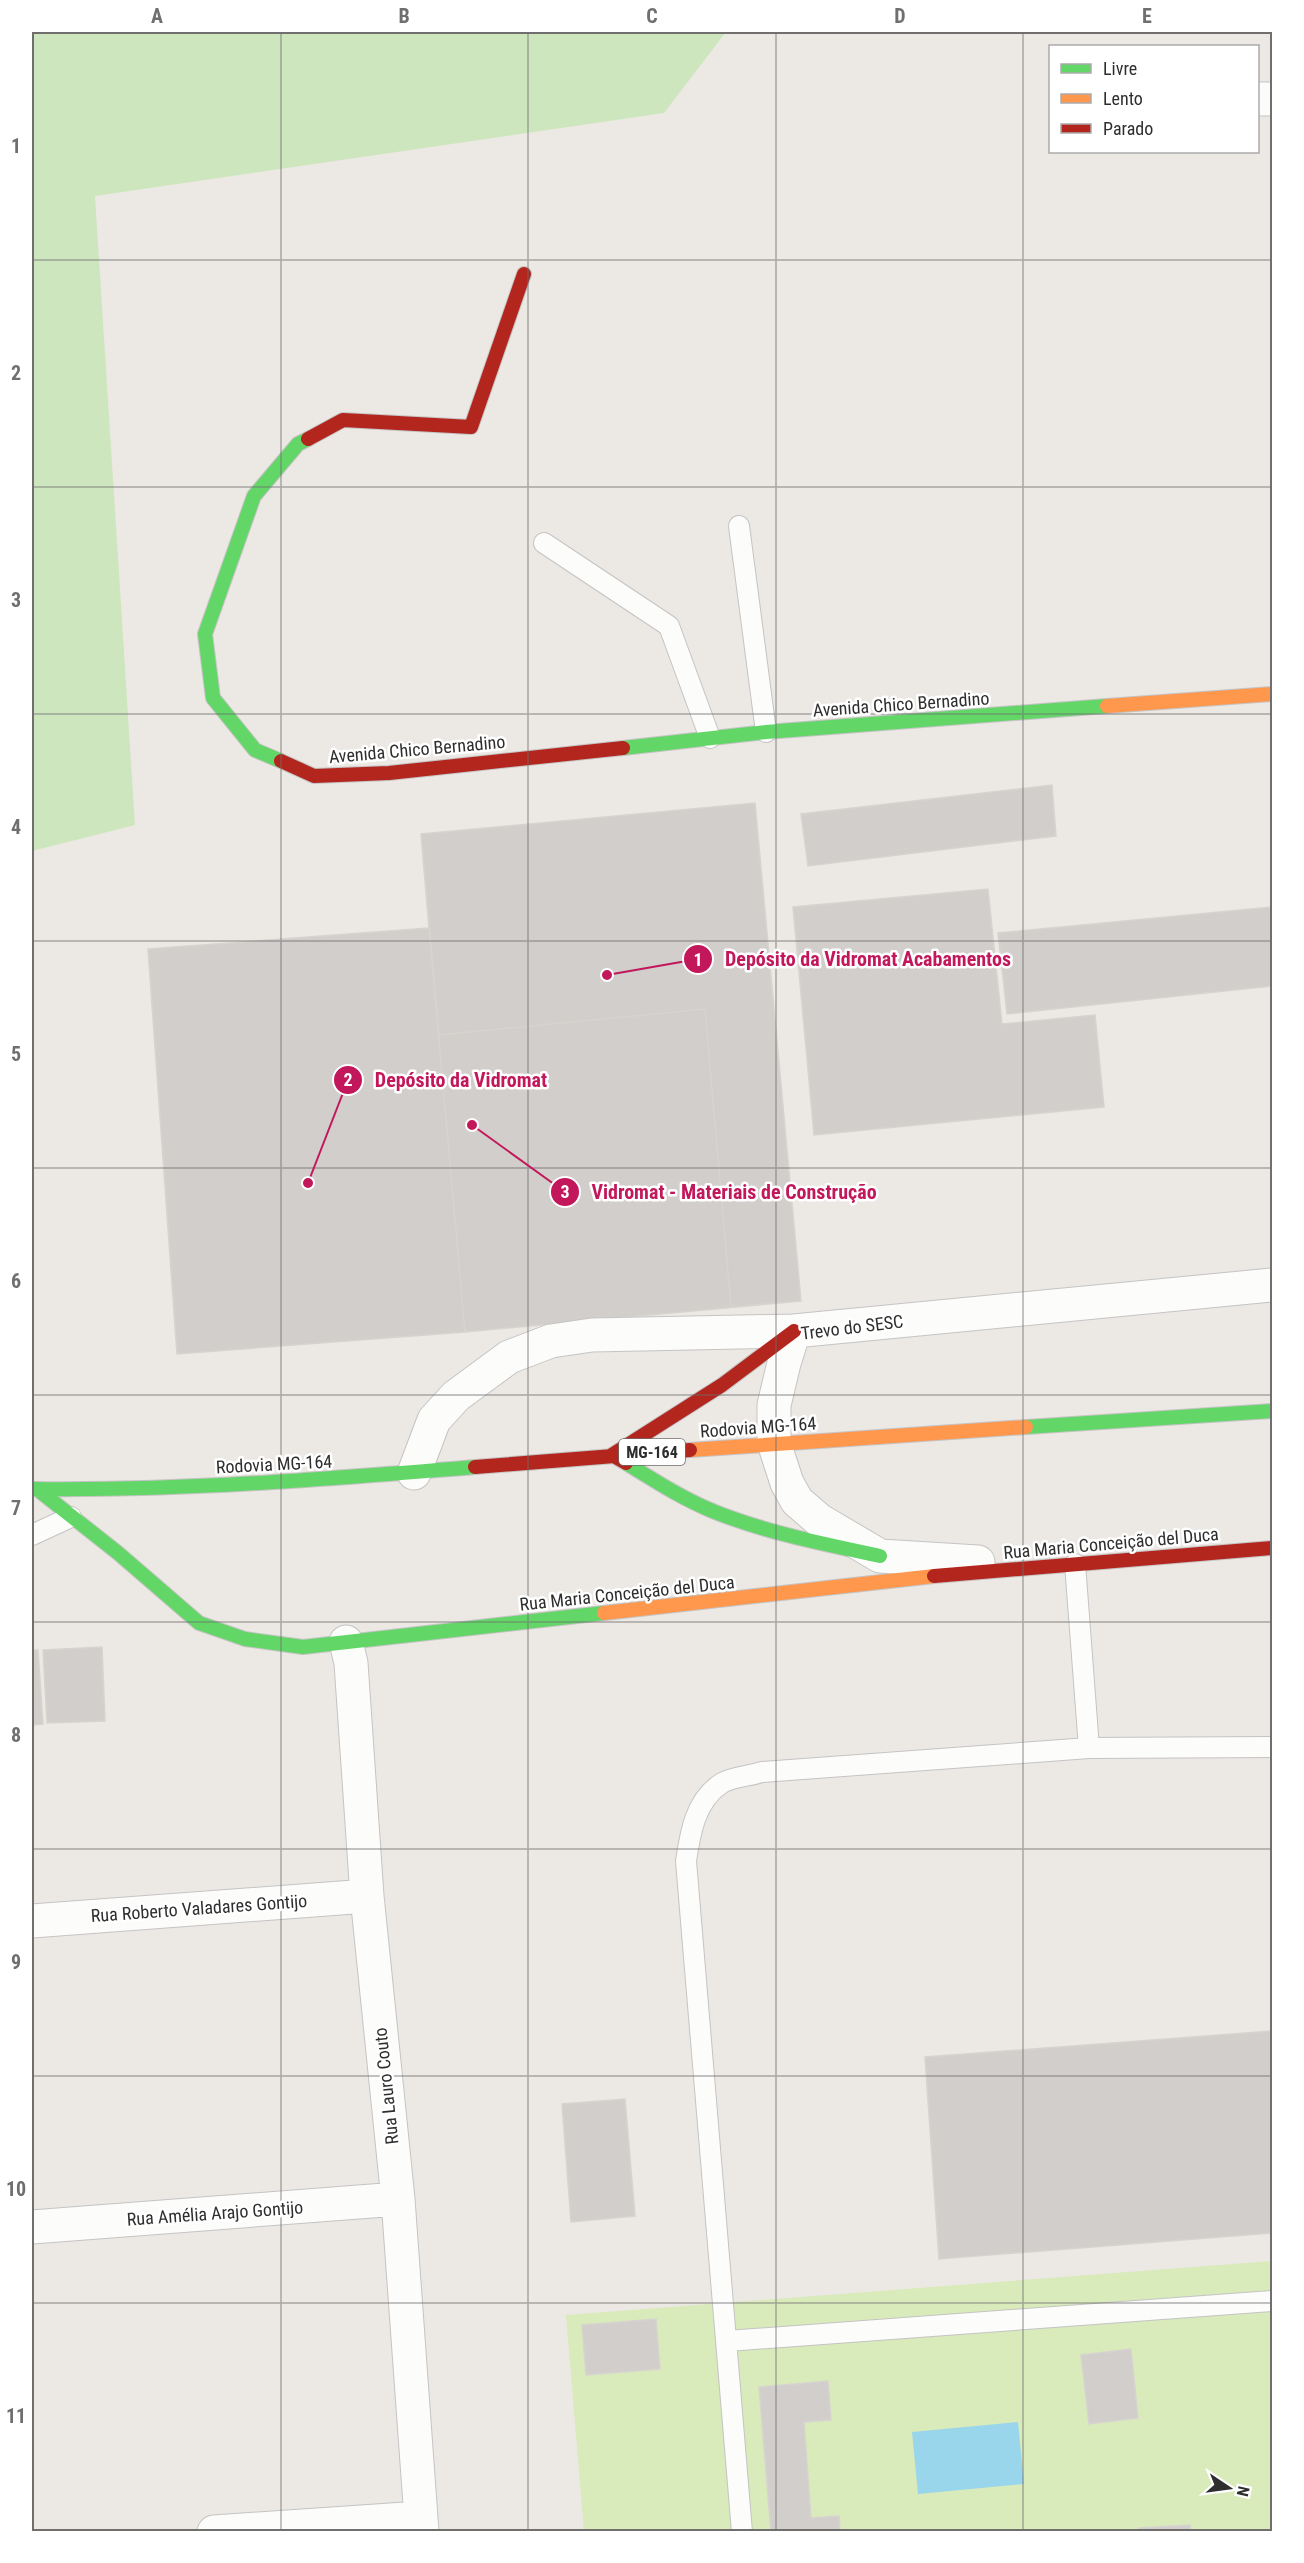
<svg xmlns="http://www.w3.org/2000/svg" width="1304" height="2563" viewBox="0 0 1304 2563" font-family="'Roboto Condensed',sans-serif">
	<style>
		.green { fill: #cee6be }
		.pitch { fill: #d9eabb }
		.water { fill: #99d6ec }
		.building { fill: #d1cecb; stroke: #d7d4d0; stroke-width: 1.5 }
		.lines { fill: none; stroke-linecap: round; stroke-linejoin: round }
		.lane-casing { stroke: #c5c4c5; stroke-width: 22 }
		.street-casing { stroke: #c5c4c5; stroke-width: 35 }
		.fast-casing { stroke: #c5c4c5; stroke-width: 16 }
		.slow-casing { stroke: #c5c4c5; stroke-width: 16 }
		.jam-casing { stroke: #c5c4c5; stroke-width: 16 }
		.lane { stroke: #fcfcfb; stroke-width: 20 }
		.street { stroke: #fcfcfb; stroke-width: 33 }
		.fast { stroke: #63d668; stroke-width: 14 }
		.slow { stroke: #ff974d; stroke-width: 14 }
		.jam { stroke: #b3261e; stroke-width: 14 }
		.grid { fill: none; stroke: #706f6e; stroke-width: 1.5; stroke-opacity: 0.55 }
		.labels { text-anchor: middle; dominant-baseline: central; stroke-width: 5; stroke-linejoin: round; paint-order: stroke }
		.shield { fill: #fff; stroke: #6d6d6d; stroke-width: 1.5 }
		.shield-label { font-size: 16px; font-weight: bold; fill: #2e2e2e }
		.street-label { font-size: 18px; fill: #2e2e2e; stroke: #fff }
		.leader { fill: none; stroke: #c2185b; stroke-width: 2 }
		.callout-dot { fill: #c2185b; stroke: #fff; stroke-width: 2 }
		.mark-label { font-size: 18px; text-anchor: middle; font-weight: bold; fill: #fff }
		.callout-label { font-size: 20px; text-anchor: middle; font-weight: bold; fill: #c2185b; stroke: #fff; stroke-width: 5; stroke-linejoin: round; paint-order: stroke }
		.neatline { fill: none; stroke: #706f6e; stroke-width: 2 }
		.grid-label { font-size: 20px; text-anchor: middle; font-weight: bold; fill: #706f6e }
	</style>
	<rect width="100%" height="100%" fill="#ece8e4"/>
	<!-- green -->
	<path class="green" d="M32,32H726L664,113L95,196L135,825L32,851Z"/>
	<!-- pitch -->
	<path class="pitch" d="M1272,2261V2531H584L566,2315Z"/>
	<!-- water -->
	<path class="water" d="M1018,2422L1024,2484L918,2494L912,2432Z"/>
	<!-- building -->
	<path class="building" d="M1052,785L1056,836L808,866L801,814Z
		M755,803L801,1301L465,1332L177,1354L148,949L429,928L421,834Z
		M755,803L801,1301L731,1307L705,1009L439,1035L421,834Z
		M988,889L1002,1024L1095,1015L1104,1107L814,1135L793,907Z
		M1272,907V986L1007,1014L998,933Z
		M429,928L465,1332L177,1354L148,949Z
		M102,1647L105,1721L47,1723L43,1650Z
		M32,1650H38L43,1724L32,1725Z
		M1272,2031V2233L939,2259L925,2057Z
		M625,2099L635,2216L571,2222L562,2104Z
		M656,2319L660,2369L586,2375L582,2325Z
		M1131,2349L1138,2418L1089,2424L1081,2355Z
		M828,2381L831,2420L804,2422L811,2518L839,2516L840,2532H771L759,2387Z
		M1190,2525L1191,2532H1139V2528Z"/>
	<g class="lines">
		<defs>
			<path id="lane" d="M739,526L766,732
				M544,543L669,626L710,738
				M32,1535L71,1517
				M1075,1564L1089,1748
				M727,2341L1272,2301
				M742,2532L686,1861C690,1834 695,1800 722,1783C732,1777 750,1776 762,1772L1089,1748L1272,1747"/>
			<path id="street" d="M1258,99H1272
				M414,1473L434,1420L456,1396L509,1357L551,1341L592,1335L794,1331
				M978,1562L880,1556L819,1520L797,1501L787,1483L774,1443V1405L784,1363L794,1331L1272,1285
				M346,1642L351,1663L367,1896L398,2199L422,2532
				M32,1921L367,1896
				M32,2227L398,2199
				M214,2532L420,2518"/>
			<path id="fast" d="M623,748L766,732L1107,706
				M281,761L255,750L213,698L205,634L254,496L298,444L308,439
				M1026,1427L1272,1411
				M626,1463C655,1481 683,1499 715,1512C768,1533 824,1544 880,1556
				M32,1489C180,1491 327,1479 475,1467
				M37,1489L118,1553L199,1623L245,1639L303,1647L604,1613"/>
			<path id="slow" d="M1107,706L1272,694
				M690,1450L1026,1427
				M604,1613L934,1576"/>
			<path id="jam" d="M308,439L343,420L471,427L524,274
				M281,761L314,776L389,773L623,748
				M626,1463L612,1455L722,1385L794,1331
				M475,1467L690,1450
				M934,1576L1272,1548"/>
		</defs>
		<!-- lane casing -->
		<use href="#lane" class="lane-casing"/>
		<!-- street casing -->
		<use href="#street" class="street-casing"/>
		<!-- fast casing -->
		<use href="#fast" class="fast-casing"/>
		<!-- slow casing -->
		<use href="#slow" class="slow-casing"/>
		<!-- jam casing -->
		<use href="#jam" class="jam-casing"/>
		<!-- lane -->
		<use href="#lane" class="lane"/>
		<!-- street -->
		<use href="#street" class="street"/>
		<!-- fast -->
		<use href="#fast" class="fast"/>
		<!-- slow -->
		<use href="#slow" class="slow"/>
		<!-- jam -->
		<use href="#jam" class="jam"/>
	</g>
	<!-- grid -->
	<path class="grid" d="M281,32V2532M528,32V2532M776,32V2532M1023,32V2532M32,260H1272M32,487H1272M32,714H1272M32,941H1272M32,1168H1272M32,1395H1272M32,1622H1272M32,1849H1272M32,2076H1272M32,2303H1272"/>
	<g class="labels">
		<!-- shield labels -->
		<rect class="shield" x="619" y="1439" width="66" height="26" rx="4.5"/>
		<g class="shield-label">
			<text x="652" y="1452">MG-164</text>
		</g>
		<!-- street labels -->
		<g class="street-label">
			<text transform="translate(901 704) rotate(-4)">Avenida Chico Bernadino</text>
			<text transform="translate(417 749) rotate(-5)">Avenida Chico Bernadino</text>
			<text transform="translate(852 1327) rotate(-7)">Trevo do SESC</text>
			<text transform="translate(758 1427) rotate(-4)">Rodovia MG-164</text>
			<text transform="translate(274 1464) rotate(-3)">Rodovia MG-164</text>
			<text transform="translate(1111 1543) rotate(-5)">Rua Maria Conceição del Duca</text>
			<text transform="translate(627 1593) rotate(-6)">Rua Maria Conceição del Duca</text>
			<text transform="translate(199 1908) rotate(-4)">Rua Roberto Valadares Gontijo</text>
			<text transform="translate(386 2086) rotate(-96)">Rua Lauro Couto</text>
			<text transform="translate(215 2213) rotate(-4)">Rua Amélia Arajo Gontijo</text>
		</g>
	</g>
	<!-- callouts -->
	<path class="leader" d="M607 975L698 959M308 1183L348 1080M472 1125L565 1192"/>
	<g class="callout-dot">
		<circle cx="607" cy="975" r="6"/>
		<circle cx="308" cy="1183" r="6"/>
		<circle cx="472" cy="1125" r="6"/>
		<circle cx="698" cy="959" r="15"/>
		<circle cx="348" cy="1080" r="15"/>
		<circle cx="565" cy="1192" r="15"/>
	</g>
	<g class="mark-label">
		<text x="698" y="966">1</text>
		<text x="348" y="1086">2</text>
		<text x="565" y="1198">3</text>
	</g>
	<g class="callout-label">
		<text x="868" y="966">Depósito da Vidromat Acabamentos</text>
		<text x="461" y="1087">Depósito da Vidromat</text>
		<text x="734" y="1199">Vidromat - Materiais de Construção</text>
	</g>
	<!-- border -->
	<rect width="1304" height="2563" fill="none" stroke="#ffffff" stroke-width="66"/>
	<!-- legend -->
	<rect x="1049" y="45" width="210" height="108" fill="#ffffff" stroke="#ababab" stroke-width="1.5"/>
	<rect x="1061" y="64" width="30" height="9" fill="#63d668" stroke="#ababab" stroke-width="1.5"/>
	<text x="1103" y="75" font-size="18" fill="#2e2e2e">Livre</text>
	<rect x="1061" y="94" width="30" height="9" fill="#ff974d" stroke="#ababab" stroke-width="1.5"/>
	<text x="1103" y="105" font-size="18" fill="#2e2e2e">Lento</text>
	<rect x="1061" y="124" width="30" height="9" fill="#b3261e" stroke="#ababab" stroke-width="1.5"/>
	<text x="1103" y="135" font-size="18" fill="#2e2e2e">Parado</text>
	<!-- north arrow -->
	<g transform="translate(1229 2488) rotate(103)" stroke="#ffffff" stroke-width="4.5" paint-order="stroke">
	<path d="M0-4.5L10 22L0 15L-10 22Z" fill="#2e2e2e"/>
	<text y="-9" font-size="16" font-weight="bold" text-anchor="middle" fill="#2e2e2e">N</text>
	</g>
	<rect x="33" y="33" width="1238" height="2497" class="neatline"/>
	<g class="grid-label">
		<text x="157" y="23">A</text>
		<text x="404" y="23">B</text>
		<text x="652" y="23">C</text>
		<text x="900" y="23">D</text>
		<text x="1147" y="23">E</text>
		<text x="16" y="153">1</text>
		<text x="16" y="380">2</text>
		<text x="16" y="607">3</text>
		<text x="16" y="834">4</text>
		<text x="16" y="1061">5</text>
		<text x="16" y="1288">6</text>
		<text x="16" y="1515">7</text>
		<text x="16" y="1742">8</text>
		<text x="16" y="1969">9</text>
		<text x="16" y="2196">10</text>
		<text x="16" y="2423">11</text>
	</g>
</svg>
